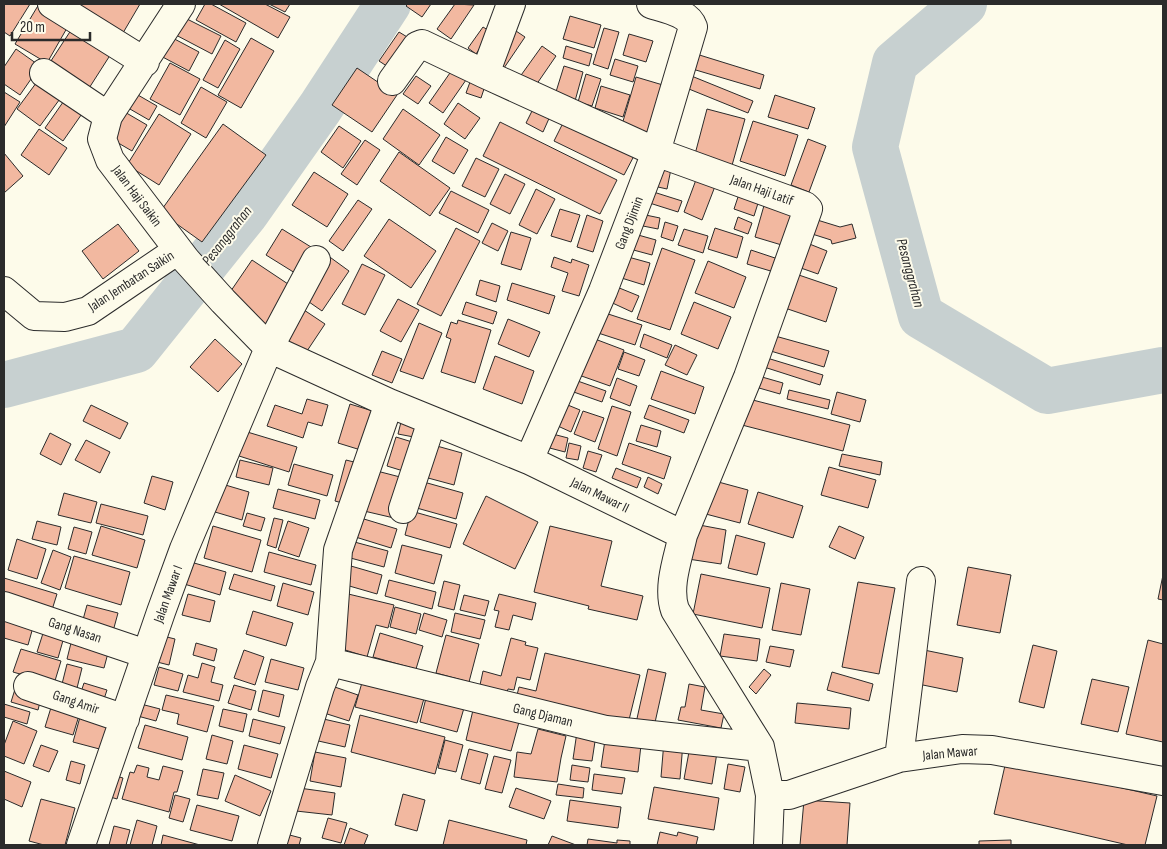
<svg xmlns="http://www.w3.org/2000/svg" width="1167" height="849" viewBox="0 0 1167 849" font-family="'Sofia Sans Condensed',sans-serif">
	<style>
		.lines { fill: none; stroke-linecap: round; stroke-linejoin: round }
		.river { stroke: #c7d0d0; stroke-width: 46 }
		.building { fill: #f2b8a0; stroke: #2b2b2b }
		.minor-casing { stroke: #2b2b2b; stroke-width: 30 }
		.minor { stroke: #fdfbea; stroke-width: 28 }
		.labels { text-anchor: middle; dominant-baseline: central; stroke-width: 4; stroke-linejoin: round; paint-order: stroke }
		.street-label { font-size: 14px; fill: #2b2b2b; stroke: #fdfbea }
		.water-label { font-size: 15px; font-style: italic; fill: #2b2b2b; stroke: #fdfbea }
	</style>
	<rect width="100%" height="100%" fill="#fdfbea"/>
	<g class="lines">
		<!-- river -->
		<path class="river" d="M964,4L895,63L875,147L921,316L1047,391L1163,370
			M4,385L136,350L246,213L320,108L388,4"/>
	</g>
	<!-- building -->
	<path class="building" d="M4,4H30L10,36L4,32Z
		M39,4L71,21L47,63L15,44Z
		M60,4H140L120,38Z
		M205,4H211L246,23L236,42L196,20Z
		M219,4H265L290,17L278,38Z
		M269,4H290L285,12Z
		M408,4H431L422,17L406,6Z
		M455,4L474,5L451,39L437,29Z
		M570,16L601,25L594,48L563,39Z
		M183,17L221,36L212,54L174,34Z
		M77,21L116,46L84,96L45,70Z
		M483,27L491,32L476,54L468,48Z
		M604,28L619,32L608,69L593,64Z
		M516,31L525,37L504,68L495,61Z
		M399,32L417,43L396,72L379,61Z
		M629,34L653,41L646,62L623,55Z
		M167,35L199,52L189,71L157,54Z
		M251,38L274,51L241,108L218,95Z
		M225,40L240,49L218,88L203,80Z
		M542,46L556,56L534,88L519,78Z
		M566,46L592,54L589,66L563,58Z
		M16,49L40,66L20,95L4,84V67Z
		M693,53L764,75L760,89L689,68Z
		M615,59L638,66L633,82L610,75Z
		M170,63L200,79L180,115L150,99Z
		M564,66L583,72L575,101L555,95Z
		M357,68L397,95L372,132L332,105Z
		M452,70L466,80L443,113L429,103Z
		M586,74L601,79L592,106L578,102Z
		M42,75L65,92L40,126L17,109Z
		M689,75L753,101L748,113L684,87Z
		M416,76L431,86L418,104L403,94Z
		M636,77L673,88L657,139L621,128Z
		M470,82L485,86L481,98L466,93Z
		M601,86L630,95L623,117L595,108Z
		M201,87L227,102L206,138L181,123Z
		M131,91L157,106L149,120L123,105Z
		M4,92L20,102L4,127Z
		M68,95L86,108L63,141L45,128Z
		M775,95L815,108L808,129L768,117Z
		M458,103L480,118L465,139L444,124Z
		M535,105L551,114L543,132L526,123Z
		M403,109L440,135L419,165L383,139Z
		M707,109L745,119L731,169L694,158Z
		M123,111L147,125L132,151L108,137Z
		M159,114L191,134L159,185L127,165Z
		M565,119L635,154L624,175L554,141Z
		M753,121L798,135L785,176L740,161Z
		M500,122L617,180L600,214L483,156Z
		M223,124L266,155L202,242L160,212Z
		M339,126L361,141L343,168L321,152Z
		M39,129L67,148L49,175L21,155Z
		M446,137L468,150L454,174L432,161Z
		M808,139L826,146L809,192L791,185Z
		M365,140L380,150L357,185L341,174Z
		M399,152L450,188L430,216L380,181Z
		M4,153L23,176L4,193Z
		M476,158L499,169L485,197L462,186Z
		M654,165L671,169L667,189L649,185Z
		M700,169L719,176L702,220L684,212Z
		M314,172L348,194L327,227L292,205Z
		M505,174L525,184L510,214L490,204Z
		M536,189L555,199L537,234L519,225Z
		M644,189L682,201L678,212L640,200Z
		M451,191L489,210L478,233L439,213Z
		M739,194L759,200L754,216L734,209Z
		M358,200L372,209L343,251L329,241Z
		M765,202L796,211L785,246L755,237Z
		M560,209L580,215L571,242L551,236Z
		M636,213L660,218L658,229L633,224Z
		M587,215L603,221L593,252L577,247Z
		M738,217L752,223L748,234L734,229Z
		M389,219L436,251L411,288L364,256Z
		M814,219L840,227L852,224L856,238L832,244L831,240L809,233Z
		M665,222L678,226L673,241L661,237Z
		M492,223L508,231L498,251L482,243Z
		M118,224L139,251L103,279L82,251Z
		M456,228L480,241L441,316L417,304Z
		M715,228L743,237L737,258L708,249Z
		M282,229L311,247L295,273L266,255Z
		M684,229L708,236L703,253L678,245Z
		M511,232L531,238L521,270L501,264Z
		M631,233L656,240L652,255L626,248Z
		M807,243L827,251L818,274L798,267Z
		M662,248L695,260L670,330L637,319Z
		M751,250L778,259L774,272L747,264Z
		M327,255L349,271L322,311L299,295Z
		M621,255L650,263L644,285L615,276Z
		M554,257L571,263L572,259L589,265L579,296L562,291L568,273L551,267Z
		M252,260L291,286L264,327L224,301Z
		M708,261L746,277L734,308L695,293Z
		M362,264L385,275L365,315L342,304Z
		M790,272L837,288L826,322L779,306Z
		M480,280L500,286L496,302L476,295Z
		M512,283L555,296L549,314L507,300Z
		M612,285L639,296L632,312L606,300Z
		M398,299L419,310L401,342L380,331Z
		M466,302L497,312L493,324L462,314Z
		M694,302L731,317L718,349L681,334Z
		M304,310L325,324L305,354L284,339Z
		M599,311L642,325L635,345L592,331Z
		M508,319L540,332L529,357L498,344Z
		M458,320L491,330L475,383L441,372L451,339L446,337L451,322L457,324Z
		M419,323L442,333L423,379L400,371Z
		M644,334L672,345L667,358L640,347Z
		M768,334L829,351L824,367L764,349Z
		M587,336L624,350L610,386L573,373Z
		M215,339L242,364L218,392L190,367Z
		M675,345L697,355L687,375L665,365Z
		M382,351L402,359L392,383L372,375Z
		M624,352L645,360L639,376L618,369Z
		M495,356L534,371L522,404L483,389Z
		M767,358L823,375L820,385L764,367Z
		M661,371L704,387L695,414L651,399Z
		M755,375L783,383L780,394L752,386Z
		M617,378L637,386L630,406L610,398Z
		M572,379L606,391L602,402L568,390Z
		M789,390L830,400L828,409L787,399Z
		M837,392L866,400L860,422L831,414Z
		M745,398L850,425L843,451L738,424Z
		M307,399L328,405L322,426L308,422L303,438L267,426L275,405L302,414Z
		M558,401L580,410L571,432L549,422Z
		M350,404L376,412L364,451L338,443Z
		M91,405L128,423L120,439L83,421Z
		M649,405L689,420L684,433L644,418Z
		M612,406L631,412L617,456L598,449Z
		M583,411L604,418L595,442L574,434Z
		M401,422L422,426L419,438L398,434Z
		M641,425L661,431L657,447L636,441Z
		M244,431L297,447L289,472L236,455Z
		M545,432L568,438L565,452L542,446Z
		M50,433L71,444L61,465L40,454Z
		M396,437L422,445L413,474L387,466Z
		M86,440L110,452L100,473L75,460Z
		M426,443L462,453L454,485L417,475Z
		M569,443L581,446L578,460L566,458Z
		M629,443L671,457L664,479L622,464Z
		M588,451L602,455L596,472L583,468Z
		M842,454L882,462L880,475L839,466Z
		M240,460L273,468L269,485L236,477Z
		M346,460L358,463L346,504L335,501Z
		M294,464L333,475L327,496L288,485Z
		M829,467L876,480L868,508L821,495Z
		M616,468L641,478L637,488L612,478Z
		M373,470L404,478L394,518L364,511Z
		M152,476L173,482L165,510L144,503Z
		M648,477L662,484L658,494L644,487Z
		M413,479L463,493L456,519L406,505Z
		M711,480L748,490L740,523L702,513Z
		M222,484L249,492L242,520L215,512Z
		M278,489L320,500L315,519L273,508Z
		M758,492L803,506L793,538L748,524Z
		M64,493L97,502L91,523L58,515Z
		M486,496L538,522L515,569L463,544Z
		M101,504L148,516L143,535L96,523Z
		M411,511L457,524L450,548L405,535Z
		M247,513L265,518L261,531L243,526Z
		M354,516L397,529L391,548L349,535Z
		M274,518L283,520L276,548L267,545Z
		M37,521L61,527L57,545L32,539Z
		M288,521L309,528L299,557L278,550Z
		M694,524L726,530L721,564L688,559Z
		M101,526L145,540L137,568L92,555Z
		M213,526L261,540L252,572L204,558Z
		M550,526L612,541L601,586L643,596L637,620L588,609L589,606L534,592Z
		M839,526L864,537L855,559L829,547Z
		M74,527L92,532L86,554L68,549Z
		M736,535L765,543L757,575L728,568Z
		M17,539L46,549L37,579L8,570Z
		M347,540L388,551L384,567L343,556Z
		M402,545L442,555L434,584L395,573Z
		M53,550L71,557L60,590L41,583Z
		M269,552L316,565L311,585L264,572Z
		M74,556L130,572L121,605L65,588Z
		M187,561L226,572L220,595L181,583Z
		M344,564L382,575L377,594L339,583Z
		M968,567L1011,575L1000,633L957,625Z
		M234,574L275,586L271,601L229,589Z
		M701,574L770,588L762,628L693,614Z
		M1163,575V600L1158,599Z
		M4,578L57,594L51,613L4,598Z
		M389,580L436,592L432,609L385,596Z
		M444,581L460,585L454,610L438,606Z
		M858,582L895,588L879,674L842,667Z
		M283,583L314,592L308,615L277,606Z
		M781,583L810,589L801,635L772,630Z
		M340,592L394,605L388,628L376,625L367,657L336,647Z
		M188,594L215,601L210,622L182,615Z
		M499,594L536,603L532,620L513,615L509,630L495,627L499,611L494,610Z
		M464,595L489,601L485,616L460,610Z
		M87,605L118,613L112,635L81,627Z
		M395,607L421,614L416,634L390,627Z
		M4,611L35,620L28,645L4,638Z
		M253,611L293,623L286,646L246,634Z
		M424,613L447,620L442,637L419,630Z
		M455,613L485,620L480,639L451,632Z
		M46,624L66,630L58,658L37,652Z
		M380,633L423,646L416,669L373,657Z
		M724,634L760,639L757,661L720,656Z
		M446,635L479,644L469,682L436,673Z
		M163,636L175,639L169,665L157,662Z
		M511,638L526,642L525,645L538,648L530,680L517,677L514,690L508,689L507,692L480,685L483,671L501,676Z
		M1148,640L1163,644V742L1126,734Z
		M71,643L108,653L104,668L67,659Z
		M196,643L217,649L214,661L193,655Z
		M1033,645L1057,651L1044,708L1019,702Z
		M770,646L794,650L790,667L766,662Z
		M21,649L61,661L54,684L13,672Z
		M244,650L264,657L255,685L234,678Z
		M924,650L963,658L957,692L918,684Z
		M545,653L640,675L628,724L516,699L519,687L536,691Z
		M271,659L304,668L298,690L265,682Z
		M202,663L215,667L211,682L223,685L219,701L183,692L188,675L198,678Z
		M67,664L82,668L77,688L62,684Z
		M159,667L183,674L178,691L154,685Z
		M648,669L666,673L654,727L636,723Z
		M764,669L771,675L756,694L749,687Z
		M832,672L873,684L869,701L827,690Z
		M363,679L425,695L417,723L355,707Z
		M1092,679L1129,687L1118,732L1081,724Z
		M84,683L107,690L103,702L80,695Z
		M689,684L705,687L701,710L724,714L721,728L678,720L681,707H685Z
		M234,685L256,691L251,710L228,703Z
		M329,685L358,695L349,721L321,712Z
		M16,686L42,694L38,710L11,702Z
		M263,690L284,695L279,717L258,711Z
		M166,695L214,706L207,732L177,724L179,714L162,710Z
		M426,698L464,708L457,732L420,722Z
		M53,701L81,709L73,735L45,727Z
		M137,703L160,709L156,721L134,715Z
		M797,703L851,708L849,729L795,723Z
		M4,704L30,712L27,724L4,717Z
		M223,709L247,714L243,732L219,726Z
		M473,710L519,722L511,751L466,740Z
		M360,715L445,737L435,774L351,752Z
		M80,717L114,726L107,751L73,742Z
		M319,718L350,725L345,747L314,740Z
		M253,719L285,727L280,744L249,736Z
		M13,721L37,731L24,764L4,756V745Z
		M145,725L188,737L182,760L138,748Z
		M538,729L566,736L561,758L557,782L514,777L517,752L531,754Z
		M577,732L596,735L592,761L573,759Z
		M212,735L233,741L227,764L206,759Z
		M445,740L463,745L456,772L438,768Z
		M605,740L641,745L638,772L601,767Z
		M664,741L683,743L680,779L661,777Z
		M691,741L718,746L712,784L684,779Z
		M41,745L58,751L49,772L33,766Z
		M244,745L278,754L271,778L238,769Z
		M469,749L488,754L480,784L461,779Z
		M315,752L346,758L341,787L310,781Z
		M494,756L511,760L502,793L485,789Z
		M71,761L85,765L80,784L66,780Z
		M1006,761L1157,796L1145,845H1128L994,814Z
		M728,764L745,767L740,792L724,789Z
		M137,765L149,768L147,777L159,780L163,766L183,771L177,792H174L169,812L122,799L130,772L134,773Z
		M572,765L590,768L588,782L570,780Z
		M203,769L224,773L218,799L197,795Z
		M4,771L31,782L22,807L4,799Z
		M594,774L625,778L622,794L592,790Z
		M112,775L123,778L117,799L107,796Z
		M235,775L271,791L260,816L225,801Z
		M558,784L584,788L583,798L556,795Z
		M654,787L719,798L714,830L648,819Z
		M299,788L335,793L332,815L296,811Z
		M516,788L551,801L544,819L509,807Z
		M403,794L425,800L417,831L395,825Z
		M175,795L190,799L183,822L169,818Z
		M41,799L75,808L65,845H44L29,841Z
		M570,800L621,807L618,828L567,821Z
		M804,800L850,803L847,845H800Z
		M197,805L239,816L232,841L190,830Z
		M328,818L347,823L341,843L322,838Z
		M137,820L157,826L152,845H130Z
		M449,820L527,840L526,845H443Z
		M114,826L130,830L126,845H109Z
		M350,828L368,835L364,845H344Z
		M660,832L677,836L678,832L698,837L696,845H657Z
		M282,833L301,838L299,845H278Z
		M163,835L200,845H161Z
		M552,836L576,845H548Z
		M588,839L617,843V840L630,841V845H587Z
		M1011,840V845H979V841Z"/>
	<g class="lines">
		<defs>
			<path id="minor" d="M52,4L145,62
				M181,4L108,116L102,139L110,160L186,260L223,301L269,348L389,403L529,460L683,535C678,558 667,587 675,610L760,747L770,795L768,845
				M44,73L108,116
				M485,74L511,4
				M392,81L417,46L422,44L485,74L656,152L805,206L808,209L748,377L683,535
				M4,291L34,316L65,317L88,311L178,250
				M529,460L603,291L656,152L693,27C688,12 665,9 651,4
				M403,509L432,421
				M4,606L146,654
				M330,662L606,730L760,747
				M28,686L125,719
				M899,758L921,581
				M770,795H789L899,758L962,749L992,750L1163,781
				M81,845L161,612L184,549L269,348L316,260
				M272,845L320,687L330,662L338,550L389,403"/>
		</defs>
		<!-- minor casing -->
		<use href="#minor" class="minor-casing"/>
		<!-- minor -->
		<use href="#minor" class="minor"/>
	</g>
	<g class="labels">
		<!-- street labels -->
		<g class="street-label">
			<text transform="translate(762 190) rotate(20)">Jalan Haji Latif</text>
			<text transform="translate(137 196) rotate(53)">Jalan Haji Saikin</text>
			<text transform="translate(629 223) rotate(-69)">Gang Djimin</text>
			<text transform="translate(131 281) rotate(-33)">Jalan Jembatan Saikin</text>
			<text transform="translate(600 495) rotate(26)">Jalan Mawar II</text>
			<text transform="translate(168 594) rotate(-70)">Jalan Mawar I</text>
			<text transform="translate(75 630) rotate(18)">Gang Nasan</text>
			<text transform="translate(76 702) rotate(19)">Gang Amir</text>
			<text transform="translate(543 715) rotate(14)">Gang Djaman</text>
			<text transform="translate(950 753) rotate(-5)">Jalan Mawar</text>
		</g>
		<!-- water labels -->
		<g class="water-label">
			<text transform="translate(227 236) rotate(-52)">Pesanggrahan</text>
			<text transform="translate(910 273) rotate(75)">Pesanggrahan</text>
		</g>
	</g>
	<!-- border -->
	<rect width="1167" height="849" fill="none" stroke="#2b2b2b" stroke-width="10"/>
	<!-- scale -->
	<path d="M12 32v8h78v-8" fill="none" stroke="#2b2b2b" stroke-width="2.5"/>
	<text x="20" y="32" font-size="15" fill="#2b2b2b" stroke="#fdfbea" stroke-width="4" paint-order="stroke">20 m</text>
</svg>
